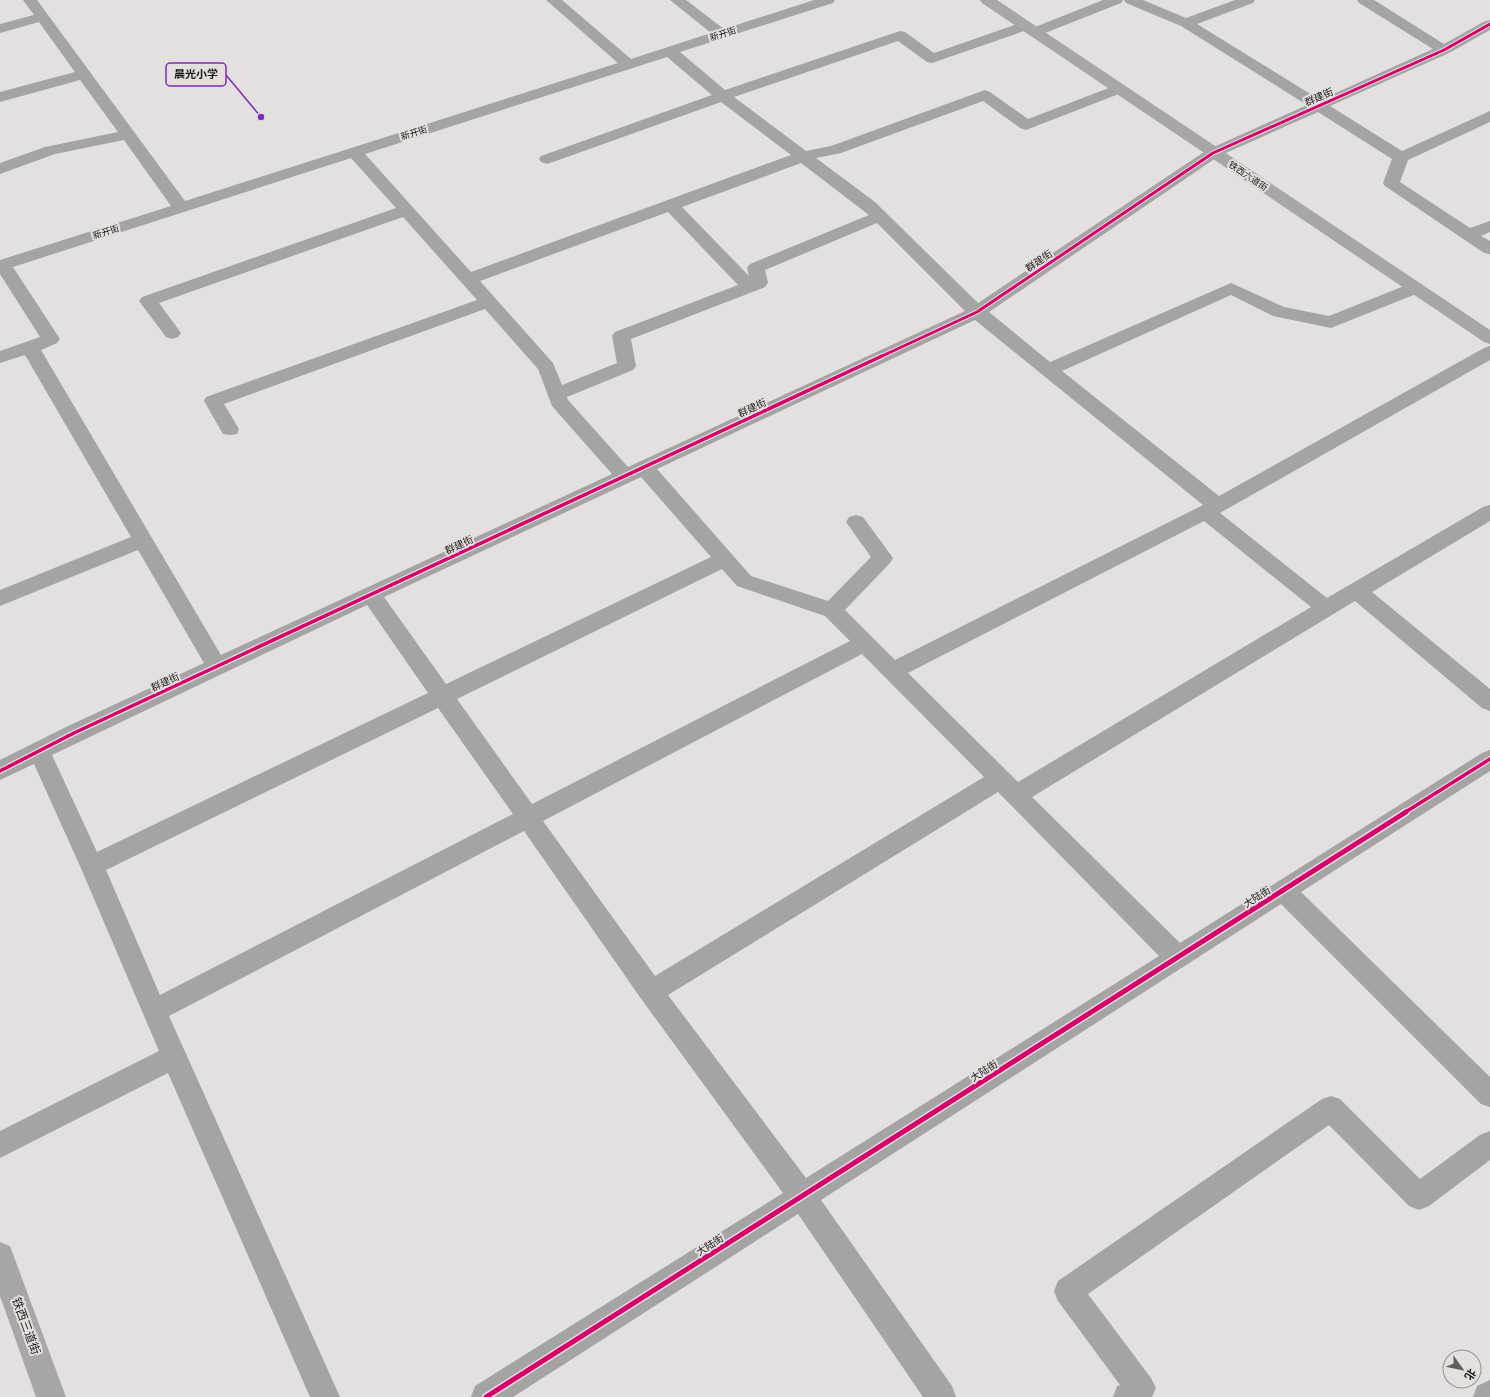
<svg xmlns="http://www.w3.org/2000/svg" width="1490" height="1397" viewBox="0 0 1490 1397" font-family="'Times New Roman','Noto Sans SC',serif">
	<style>
		.lines { fill: none; stroke-linecap: round; stroke-linejoin: round }
		.minor { fill: #a3a4a3; fill-rule: evenodd }
		.major { fill: #a8a6a6; fill-rule: evenodd }
		.cycleway-far2-casing { stroke: #e5dfde; stroke-width: 5 }
		.cycleway-far1-casing { stroke: #e5dfde; stroke-width: 6 }
		.cycleway-casing { stroke: #e5dfde; stroke-width: 8 }
		.cycleway-far2 { stroke: #d6006c; stroke-width: 3 }
		.cycleway-far1 { stroke: #d6006c; stroke-width: 3.5 }
		.cycleway { stroke: #d6006c; stroke-width: 5 }
		.labels { text-anchor: middle; dominant-baseline: central; stroke-width: 4; stroke-linejoin: round; paint-order: stroke }
		.far-street-label { font-size: 9px; fill: #1a1817; stroke: #e5dfde }
		.street-label { font-size: 10px; fill: #1a1817; stroke: #e5dfde }
		.near-street-label { font-size: 12px; fill: #1a1817; stroke: #e5dfde }
		.leader { fill: none; stroke: #7b2cbf; stroke-width: 1.5 }
		.callout-dot { fill: #7b2cbf; stroke: #e5dfde; stroke-width: 1.5 }
		.callout { fill: #e5dfde; stroke: #7b2cbf; stroke-width: 1.5 }
		.callout-label { font-size: 11px; text-anchor: middle; font-weight: bold; fill: #1a1817 }
	</style>
	<rect width="100%" height="100%" fill="#e4e0df"/>
	<g class="lines">
		<!-- minor -->
		<path class="minor" d="M23,0H37L185,201L618,63L546,0H562L631,59L711,33L670,0H686L724,29L814,0H835L833,3L680,52L725,90L900,31L905,32L934,53L1020,23L1025,22L1030,23L1032,26L1030,29L1103,0H1123L1121,3L1040,35L1035,36L1030,35L1028,32L1030,29L932,63L927,62L898,41L734,97L806,151L831,146L985,90L990,92L1028,119L1114,86L1119,84L1124,86L1127,89L1124,92L1026,130L1020,128L983,101L841,153L816,158L875,202L978,303L1207,150L1307,105L1181,26L1126,3L1124,0H1143L1186,18L1235,0H1255L1253,3L1197,24L1320,100L1433,49L1359,3L1357,0H1374L1444,44L1485,21L1490,20V30L1449,53L1330,106L1402,151L1490,111V122L1408,160L1400,182L1470,228L1490,221V232L1481,236L1490,241V254L1484,253L1385,186L1383,183L1392,159L1318,112L1219,156L989,312L1050,362L1231,283L1284,307L1329,316L1409,284L1415,283L1421,284L1424,288L1421,292L1331,328L1273,316L1231,295L1062,371L1219,496L1484,348L1490,346V360L1220,513L1327,598L1483,507L1490,505V521L1372,592L1490,689V711L1482,708L1355,601L1032,797L1180,943L1482,753L1490,750V771L1301,892L1490,1077V1107L1481,1104L1281,904L821,1200L952,1386L956,1397H923L798,1214L513,1397H471L475,1386L783,1193L642,1000L524,831L169,1016L340,1397H310L168,1073L0,1158V1131L159,1051L80,866L34,764L0,780V760L66,727L204,663L138,550L0,606V590L131,537L25,355L0,363V351L40,337L0,274V260L171,206L124,140L55,154L0,174V163L45,147L118,132L80,80L0,102V92L75,72L39,22L0,33V24L34,15ZM667,57L712,95L541,156L539,159L541,162L547,164L553,162L721,102L791,155L471,272L365,154ZM351,158L396,208L142,297L139,301L166,337L172,339L178,337L181,333L159,303L403,217L477,300L206,397L204,401L223,434L230,435L237,434L239,429L224,404L485,309L538,369L552,406L612,474L221,655L41,350L57,343L60,339L13,267ZM801,163L869,215L750,264L747,268L749,276L682,207ZM668,212L738,285L615,332L612,336L617,363L562,385L553,363L480,281ZM877,223L965,311L628,467L568,400L567,397L633,370L636,366L631,339L765,287L768,283L765,270ZM975,320L1203,505L895,660L845,610L890,563L893,558L863,517L856,515L849,517L846,522L871,557L828,601L751,576L657,469ZM641,477L711,557L446,684L384,597ZM1204,521L1311,607L1018,782L908,673ZM722,569L737,586L825,616L850,641L532,804L457,699ZM367,605L428,693L97,852L52,755ZM862,654L984,777L655,976L543,821ZM438,708L513,814L160,995L106,870ZM998,792L1159,956L806,1178L668,995Z
			M1331,1096L1340,1099L1420,1179L1480,1135L1490,1131V1160L1429,1206L1419,1210L1409,1206L1329,1125L1088,1294L1151,1378L1156,1388L1152,1397H1113L1117,1386L1120,1385L1058,1301L1054,1291L1058,1281L1322,1099Z
			M1490,1380V1397H1473L1477,1386Z"/>
		<!-- major -->
		<path class="major" d="M980,0H997L1490,330V344L1484,342L982,3Z
			M0,1242L10,1246L66,1397H36L0,1296Z"/>
		<defs>
			<path id="cycleway-far2" d="M880,357L977,312L1213,153L1444,50L1490,24"/>
			<path id="cycleway-far1" d="M0,771L74,733L882,356
				M1404,813L1490,759"/>
			<path id="cycleway" d="M486,1397L1406,812"/>
		</defs>
		<!-- cycleway-far2 casing -->
		<use href="#cycleway-far2" class="cycleway-far2-casing"/>
		<!-- cycleway-far1 casing -->
		<use href="#cycleway-far1" class="cycleway-far1-casing"/>
		<!-- cycleway casing -->
		<use href="#cycleway" class="cycleway-casing"/>
		<!-- cycleway-far2 -->
		<use href="#cycleway-far2" class="cycleway-far2"/>
		<!-- cycleway-far1 -->
		<use href="#cycleway-far1" class="cycleway-far1"/>
		<!-- cycleway -->
		<use href="#cycleway" class="cycleway"/>
	</g>
	<g class="labels">
		<!-- far-street labels -->
		<g class="far-street-label">
			<text transform="translate(723 34) rotate(-18)">新开街</text>
			<text transform="translate(414 133) rotate(-18)">新开街</text>
			<text transform="translate(1248 176) rotate(34)">铁西六道街</text>
			<text transform="translate(106 232) rotate(-18)">新开街</text>
		</g>
		<!-- street labels -->
		<g class="street-label">
			<text transform="translate(1319 97) rotate(-24)">群建街</text>
			<text transform="translate(1039 261) rotate(-34)">群建街</text>
			<text transform="translate(752 408) rotate(-25)">群建街</text>
			<text transform="translate(459 545) rotate(-25)">群建街</text>
			<text transform="translate(165 682) rotate(-25)">群建街</text>
			<text transform="translate(1257 897) rotate(-32)">大陆街</text>
			<text transform="translate(984 1071) rotate(-32)">大陆街</text>
			<text transform="translate(710 1245) rotate(-33)">大陆街</text>
		</g>
		<!-- near-street labels -->
		<g class="near-street-label">
			<text transform="translate(26 1326) rotate(70)">铁西三道街</text>
		</g>
	</g>
	<!-- callouts -->
	<path class="leader" d="M261 117L226 75"/>
	<circle class="callout-dot" cx="261" cy="117" r="4"/>
	<rect class="callout" x="166" y="63" width="60" height="23" rx="4"/>
	<g class="callout-label">
		<text x="196" y="78">晨光小学</text>
	</g>
	<!-- north arrow -->
	<g transform="translate(1462 1369) rotate(123)"><circle r="19" fill="#e5dfde" stroke="#948f8e"/>
	<path d="M0-3L7 15L0 10L-7 15Z" fill="#615e5d"/>
	<text y="-6" font-size="11" font-weight="bold" text-anchor="middle" fill="#1a1817">北</text>
	</g>
</svg>
